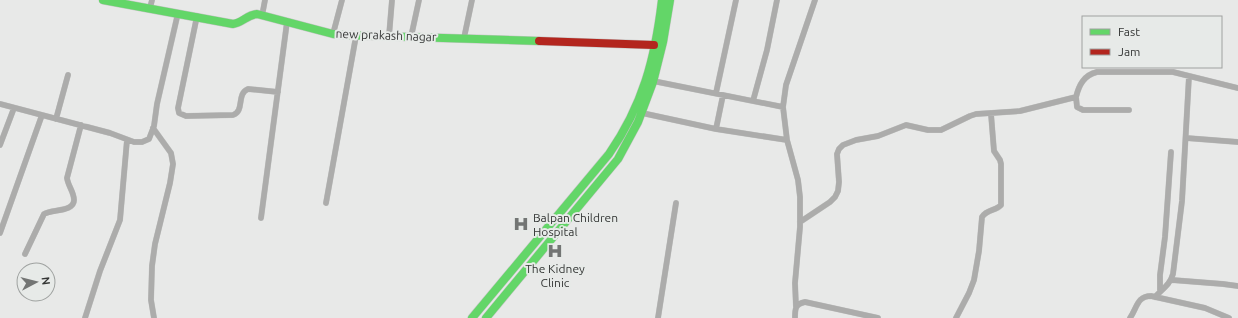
<svg xmlns="http://www.w3.org/2000/svg" width="1238" height="318" viewBox="0 0 1238 318" font-family="Ubuntu,sans-serif">
	<style>
		.lines { fill: none; stroke-linecap: round; stroke-linejoin: round }
		.street-casing { stroke: #c4c5c4; stroke-width: 6 }
		.fast-casing { stroke: #c4c5c4; stroke-width: 9 }
		.jam-casing { stroke: #c4c5c4; stroke-width: 9 }
		.street { stroke: #acacab; stroke-width: 5.5 }
		.fast { stroke: #63d668; stroke-width: 8 }
		.jam { stroke: #b3261e; stroke-width: 8 }
		.labels { text-anchor: middle; dominant-baseline: central; stroke-width: 4; stroke-linejoin: round; paint-order: stroke }
		.street-label { font-size: 12px; fill: #343635; stroke: #e7eae8 }
		.poi-label { font-size: 12px; fill: #343635; stroke: #e7eae8; text-anchor: start }
	</style>
	<rect width="100%" height="100%" fill="#e8e9e8"/>
	<g class="lines">
		<defs>
			<path id="street" d="M150,8L152,0
				M197,16L178,108L179,113L186,116L233,115C245,111 236,94 248,89L278,92
				M262,16L265,0
				M333,34L342,0
				M389,36L392,0
				M411,37L419,0
				M464,38L472,0
				M653,81L783,107
				M716,93L736,0
				M1076,97L1077,107L1083,110H1129
				M753,101L767,50L777,0
				M0,104L110,133L134,142H142L149,139L154,126L157,104L178,13
				M642,113L716,129L787,140
				M56,119L68,75
				M153,128L171,153L173,164L170,183L155,244L152,266L151,300L154,318
				M716,129L723,95
				M1186,138L1238,142
				M0,145L14,108
				M326,203L356,36
				M261,218L287,22
				M800,222L830,202L835,197L838,191L839,182L837,154L839,149L843,145L856,140L878,136L906,125L928,130H941L970,116L976,114L1020,111L1076,97C1079,85 1084,75 1097,72H1173L1238,88
				M0,233L42,115
				M25,254L44,214C52,209 74,212 74,200C74,192 68,186 67,178L81,125
				M1172,280L1223,284L1238,286
				M1160,290V275L1165,237L1171,152
				M1155,297C1162,289 1170,285 1173,274L1182,201L1189,76
				M796,307L795,283L800,227V197L798,180L787,140L783,107L786,85L815,0
				M85,318L100,271L120,220L127,140
				M658,318L676,203
				M795,318C795,309 795,304 805,302L878,318
				M956,318L969,293L974,280L979,251L982,217C987,209 996,211 1001,205V164L1000,160L994,151L991,114
				M1130,318C1137,308 1137,296 1151,296L1205,308L1229,318"/>
			<path id="fast" d="M103,0L233,24C242,23 247,15 257,14L333,34L343,35L539,41
				M472,318L609,154C643,105 655,59 662,0
				M486,318L618,159L638,122L653,82L663,42L670,0"/>
			<path id="jam" d="M539,41L654,45"/>
		</defs>
		<!-- street casing -->
		<use href="#street" class="street-casing"/>
		<!-- fast casing -->
		<use href="#fast" class="fast-casing"/>
		<!-- jam casing -->
		<use href="#jam" class="jam-casing"/>
		<!-- street -->
		<use href="#street" class="street"/>
		<!-- fast -->
		<use href="#fast" class="fast"/>
		<!-- jam -->
		<use href="#jam" class="jam"/>
	</g>
	<!-- icons -->
	<defs>
		<symbol id="hospital-bare" viewBox="-9 -9 18 18"><path d="M-5-5h3v3.5h4V-5h3V5h-3V1.5h-4V5h-3Z" fill="#737574" stroke="#e7eae8" stroke-width="2.5" paint-order="stroke"/></symbol>
	</defs>
	<g fill-rule="evenodd">
		<use href="#hospital-bare" x="510" y="213" width="22" height="22"/>
		<use href="#hospital-bare" x="544" y="240" width="22" height="22"/>
	</g>
	<g class="labels">
		<!-- street labels -->
		<g class="street-label">
			<text transform="translate(386 35) rotate(2)">new prakash nagar</text>
		</g>
		<!-- poi labels -->
		<g class="poi-label">
			<text x="533" y="217">Balpan Children<tspan x="533" dy="14">Hospital</tspan></text>
			<text x="555" y="268" text-anchor="middle">The Kidney<tspan x="555" dy="14">Clinic</tspan></text>
		</g>
	</g>
	<!-- legend -->
	<rect x="1082" y="16" width="140" height="52" fill="#e7eae8" stroke="#9fa2a0"/>
	<rect x="1090" y="29" width="20" height="6" fill="#63d668" stroke="#9fa2a0"/>
	<text x="1118" y="36" font-size="12" fill="#343635">Fast</text>
	<rect x="1090" y="49" width="20" height="6" fill="#b3261e" stroke="#9fa2a0"/>
	<text x="1118" y="56" font-size="12" fill="#343635">Jam</text>
	<!-- north arrow -->
	<g transform="translate(36 282) rotate(83)"><circle r="19" fill="#e7eae8" stroke="#9fa2a0"/>
	<path d="M0-3L7 15L0 10L-7 15Z" fill="#737574"/>
	<text y="-6" font-size="11" font-weight="bold" text-anchor="middle" fill="#343635">N</text>
	</g>
</svg>
